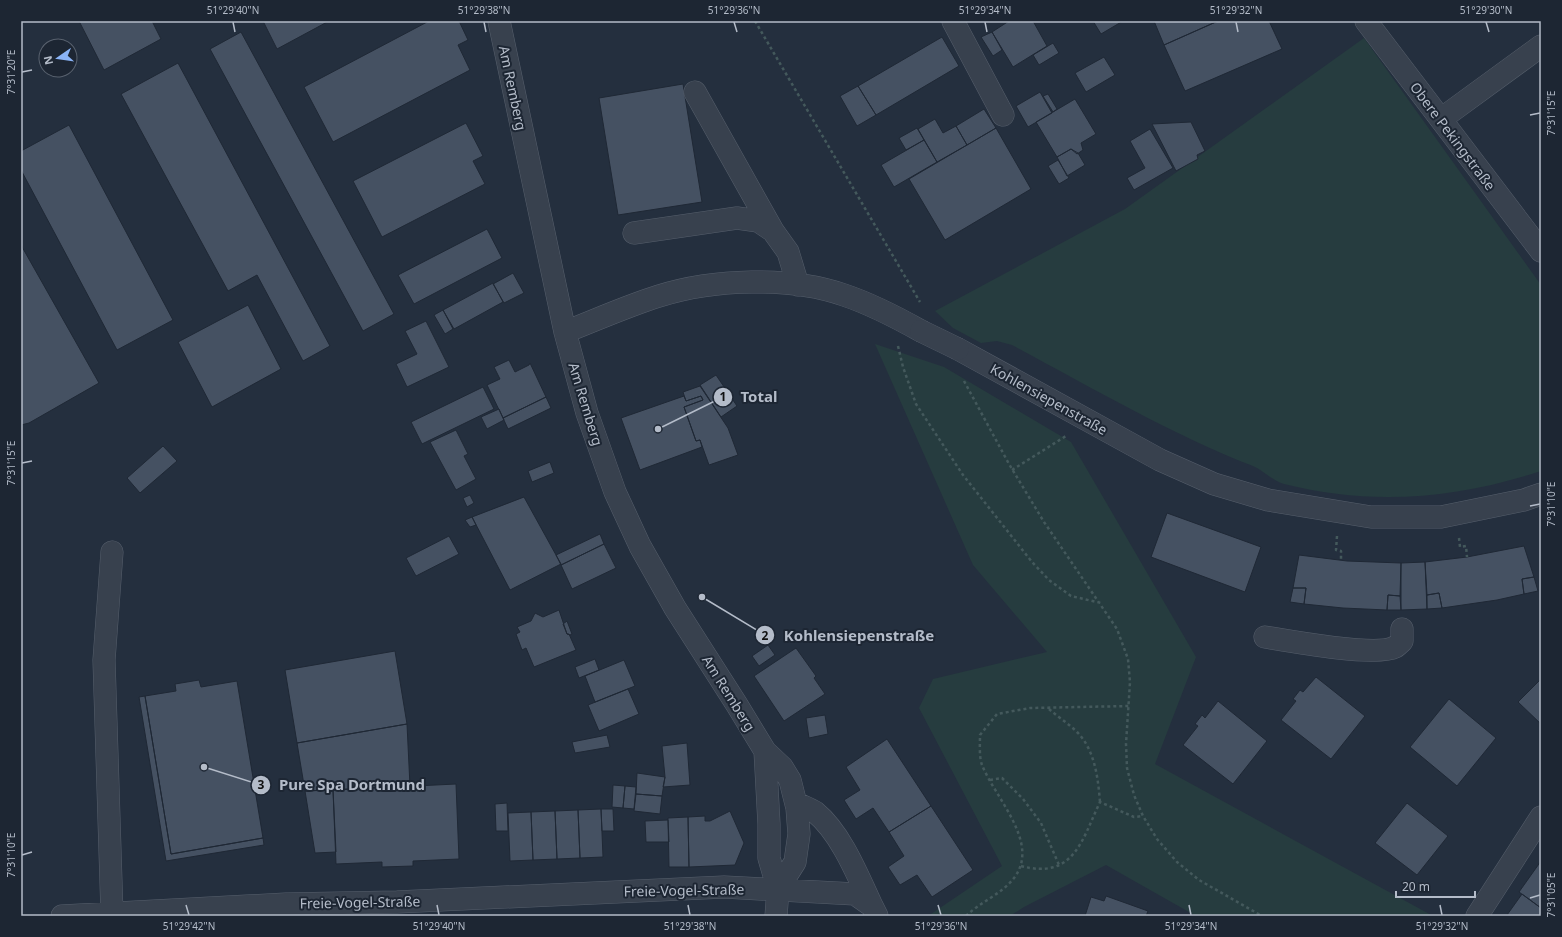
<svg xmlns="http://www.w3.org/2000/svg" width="1562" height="937" viewBox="0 0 1562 937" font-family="'Noto Sans',sans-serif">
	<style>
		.green { fill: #263c3f }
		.building { fill: #455162; stroke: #1f2835 }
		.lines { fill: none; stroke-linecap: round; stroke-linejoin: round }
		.minor-casing { stroke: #565f6c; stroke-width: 23 }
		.path { stroke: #44595c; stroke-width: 2.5; stroke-dasharray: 3 3; stroke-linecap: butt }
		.minor { stroke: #38414e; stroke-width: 22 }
		.minor-bridge-casing { stroke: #565f6c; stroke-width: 23; stroke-linecap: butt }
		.minor-bridge { stroke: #38414e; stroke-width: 22 }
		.ticks { fill: none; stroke: #b4bcc9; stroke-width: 1.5 }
		.labels { text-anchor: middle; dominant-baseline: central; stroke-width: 4; stroke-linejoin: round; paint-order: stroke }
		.street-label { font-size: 14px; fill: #b4bcc9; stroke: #1d2633 }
		.leader { fill: none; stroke: #b4bcc9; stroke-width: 1.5 }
		.callout-dot { fill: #b4bcc9; stroke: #1d2633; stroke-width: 1.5 }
		.mark-label { font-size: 12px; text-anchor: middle; font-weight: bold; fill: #111 }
		.callout-label { font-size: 15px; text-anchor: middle; font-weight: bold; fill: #b4bcc9; stroke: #1d2633; stroke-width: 4; stroke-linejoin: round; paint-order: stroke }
		.neatline { fill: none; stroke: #b4bcc9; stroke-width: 1.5 }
		.ticks-label { font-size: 10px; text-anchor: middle; fill: #b4bcc9 }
	</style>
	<rect width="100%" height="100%" fill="#242f3e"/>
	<!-- green -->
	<path class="green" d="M1364,38L1541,285V471C1455,499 1372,506 1284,484C1273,481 1264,471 1253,466C1169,433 1091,387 1012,345L997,341L981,343L953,328L935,311L1125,209Z
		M875,344L944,367L1071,442L1196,657L1155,764L1433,916H1196L1106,865L1024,907L1010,916H928L1002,866L919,708L933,679L1047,652L973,565Z"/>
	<!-- building -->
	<path class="building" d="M79,21H152L161,39L104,70Z
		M263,21H329L277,49Z
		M429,21H459L468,40L458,45L470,70L333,142L304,87Z
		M1009,21H1033L1047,46L1013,67L992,32Z
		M1093,21H1123L1101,34Z
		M1154,21H1218L1164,45Z
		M1218,21H1269L1282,49L1185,91L1164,45Z
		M241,32L394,314L363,331L210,49Z
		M992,32L1002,50L993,56L981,37Z
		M942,37L959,66L876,115L858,86Z
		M1053,43L1059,53L1039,65L1033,55Z
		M1104,57L1115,75L1086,92L1075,73Z
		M178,63L330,346L303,361L257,275L228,291L121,94Z
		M683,84L702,202L618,215L599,98Z
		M858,86L876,115L857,126L840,96Z
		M1040,92L1052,113L1028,127L1016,106Z
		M1048,94L1057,109L1053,112L1043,96Z
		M1075,99L1096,134L1081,143L1083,150L1077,154L1071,149L1057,157L1036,122Z
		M984,109L996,128L967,145L956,126Z
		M935,119L943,133L956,126L967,145L937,162L918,129Z
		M1191,122L1205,151L1197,155L1198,159L1176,171L1152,124Z
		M466,123L483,156L473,161L485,184L382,237L353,181Z
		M69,125L173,320L117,350L21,170V151Z
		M917,128L924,140L906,150L899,138Z
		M996,128L1031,189L945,240L909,179Z
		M1150,129L1173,168L1134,190L1127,178L1145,168L1130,141Z
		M924,140L937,162L894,187L881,165Z
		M1071,149L1078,153L1085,165L1067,176L1057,157Z
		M1058,160L1069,178L1059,184L1048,166Z
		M487,229L502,258L414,304L398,275Z
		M21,245L99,383L29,423L21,425Z
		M513,273L524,293L504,303L493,284Z
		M493,283L503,302L454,329L443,310Z
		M248,305L281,369L212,407L178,342Z
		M443,310L453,329L445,334L434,315Z
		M426,321L449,367L407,387L396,364L417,354L405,331Z
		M509,360L515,372L529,365L530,363L546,397L503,418L487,385L500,379L494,367Z
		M716,375L737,406L721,417L700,385Z
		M700,386L728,428L738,455L709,465L700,440L696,441L684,407L703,400L701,396L686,401L683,392Z
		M483,387L494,409L422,444L411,422Z
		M684,396L686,401L701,396L703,400L684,407L696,441L700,440L702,447L640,470L621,418Z
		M546,397L551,408L508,429L503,418Z
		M499,409L504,420L487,429L481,417Z
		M456,430L468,454L464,456L476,479L456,490L430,442Z
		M163,446L177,461L140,493L127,478Z
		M550,462L554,473L532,482L528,471Z
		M470,495L474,503L467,507L463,498Z
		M524,497L561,564L510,590L472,517Z
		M1167,513L1261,547L1245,592L1151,557Z
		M472,517L476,525L470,527L465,520Z
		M600,534L604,544L561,565L556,555Z
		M449,536L459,554L416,576L406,558Z
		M604,544L616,568L572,589L561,565Z
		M1524,546L1534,577L1522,579L1524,594L1497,600L1442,608L1439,593L1427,595L1425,562L1467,557Z
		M1299,555L1347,561L1401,563L1400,596L1388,595L1387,610L1343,608L1304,604L1306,588H1293Z
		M1425,562L1427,609L1401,610V563Z
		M1534,577L1538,591L1524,594L1522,579Z
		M1293,588H1306L1304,604L1290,602Z
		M1439,593L1442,608L1427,609V595Z
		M1388,595L1400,596L1401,610H1387Z
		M559,610L567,634H569L576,650L534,667L526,648L522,650L516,634L520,632L517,627L531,621L535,613L543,617Z
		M567,621L572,634L570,635L567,634L563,624Z
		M768,645L775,655L759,666L752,656Z
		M796,648L816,676L814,678L825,694L784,721L754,676Z
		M395,651L407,724L297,743L285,670Z
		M595,659L599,670L579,678L575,667Z
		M624,660L635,686L595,702L585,676Z
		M1316,677L1365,716L1331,759L1281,720L1296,701L1293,699L1300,690L1303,692Z
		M1541,679V724L1518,702Z
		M199,680L201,687L237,681L263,838L171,854L145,696L176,691L175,684Z
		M628,689L639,714L599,731L588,705Z
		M145,696L171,854L263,838L264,845L166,861L139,697Z
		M1449,699L1496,738L1457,786L1410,747Z
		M1218,701L1267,741L1233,784L1183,745L1198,726L1195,724L1202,715L1205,718Z
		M825,715L828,734L809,738L806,718Z
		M407,724L410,786L305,791L297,743Z
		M607,735L610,747L575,753L572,742Z
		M887,739L931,806L889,832L873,808L856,819L844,800L860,790L846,767Z
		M687,743L690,785L663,787L665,777L662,746Z
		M637,773L665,777L662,796L636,794Z
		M456,784L459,859L413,861V866L382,867V862L336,864L333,790Z
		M613,785L625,786L623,808L612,807Z
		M625,786L636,787L634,809L623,808Z
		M333,790L336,852L315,853L305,791Z
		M636,794L662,796L660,814L634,811Z
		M507,803L508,831H496L495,804Z
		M1407,803L1448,836L1417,875L1375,843Z
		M931,806L973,870L932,897L917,875L900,885L888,867L904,856L889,832Z
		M601,809L603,857L580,858L578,810Z
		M601,809H613L614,831H602Z
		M578,810L580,858L557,859L555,811Z
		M555,811L557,859L533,860L531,812Z
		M730,811L744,843L735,865L689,867L688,817L705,816V821H710Z
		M531,812L533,860L510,861L508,813Z
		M688,817L689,867H669L668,818Z
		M668,820L669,842H646L645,821Z
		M1541,861V908L1519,892Z
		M1522,894L1541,908V916L1507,915Z
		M1106,896L1148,911L1146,916H1085L1091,897L1104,901Z"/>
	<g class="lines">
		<defs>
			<path id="minor" d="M499,21L565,332L587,413L615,492L640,546L675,608L737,705L765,751L782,767L790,780L797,808L799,834L795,862L778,889
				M953,21L1003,115
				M1366,21L1541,251
				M695,92L773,231
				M1441,119L1541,46
				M634,233L737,218L758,221L773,231L788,252L798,285
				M565,332C596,320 627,306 659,296C713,279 790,276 844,295C871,304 896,317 921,331
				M958,349L1160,460L1214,484L1268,500L1371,517H1441L1524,500L1541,494
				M112,552L104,660L112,914
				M1265,637C1289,641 1376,657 1395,647C1397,646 1400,643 1402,641V629
				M765,751L769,824V858L778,889L776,916
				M796,803C802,806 809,808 815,812C841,833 858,876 872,906
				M62,916L286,904L397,902L724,887L855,894L872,906L877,916
				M1477,916L1541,817"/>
		</defs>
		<!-- minor casing -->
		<use href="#minor" class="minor-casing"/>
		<!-- path -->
		<path class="path" d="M755,21L920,302
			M898,346L903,367L916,404L963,475L1032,562L1049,580L1071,596L1101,603
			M964,381L1009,464L1044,522L1117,629L1128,659L1130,682L1126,744L1127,768L1134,795L1143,816L1157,839L1177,862L1199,880L1262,916
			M1012,470L1066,436
			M1337,536L1336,550L1341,551V560
			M1459,538L1460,547L1466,546L1467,557
			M1049,709C1058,717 1069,724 1077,732C1095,750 1098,778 1100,802
			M990,780L1002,778L1023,799L1041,823L1059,865
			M1021,866C1074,880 1082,840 1100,802L1134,817L1143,816
			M966,916C980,902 1002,894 1014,878C1041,843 995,798 982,765C979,757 980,744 980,735L997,714L1030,708L1129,706"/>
		<!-- minor -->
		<use href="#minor" class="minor"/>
		<defs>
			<path id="minor-bridge" d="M921,331L958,349"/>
		</defs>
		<!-- minor-bridge casing -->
		<use href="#minor-bridge" class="minor-bridge-casing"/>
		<!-- minor-bridge -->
		<use href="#minor-bridge" class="minor-bridge"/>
	</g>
	<!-- ticks -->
	<path class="ticks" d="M233,22L235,32M484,22L486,32M734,22L737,32M985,22L987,32M1236,22L1238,32M1486,22L1489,32M22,72L32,70M1530,115L1540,113M22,463L32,461M1530,506L1540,504M22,855L32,852M1530,898L1540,895M186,905L189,915M437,905L439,915M688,905L690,915M938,905L941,915M1189,905L1191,915M1440,905L1442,915"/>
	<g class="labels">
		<!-- street labels -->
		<g class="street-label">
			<text transform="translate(513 88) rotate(78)">Am Remberg</text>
			<text transform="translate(1453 136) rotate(53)">Obere Pekingstraße</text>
			<text transform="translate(1049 399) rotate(29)">Kohlensiepenstraße</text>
			<text transform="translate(586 404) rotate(73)">Am Remberg</text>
			<text transform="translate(729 693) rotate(58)">Am Remberg</text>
			<text transform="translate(684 890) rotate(-1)">Freie-Vogel-Straße</text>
			<text transform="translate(360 902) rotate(-1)">Freie-Vogel-Straße</text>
		</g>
	</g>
	<!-- callouts -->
	<path class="leader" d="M658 429L723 397M702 597L765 635M204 767L261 785"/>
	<g class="callout-dot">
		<circle cx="658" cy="429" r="4"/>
		<circle cx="702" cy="597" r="4"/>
		<circle cx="204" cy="767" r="4"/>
		<circle cx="723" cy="397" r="10"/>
		<circle cx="765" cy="635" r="10"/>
		<circle cx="261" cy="785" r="10"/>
	</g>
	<g class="mark-label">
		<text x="723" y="401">1</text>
		<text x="765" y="640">2</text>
		<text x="261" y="789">3</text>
	</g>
	<g class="callout-label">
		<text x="759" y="402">Total</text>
		<text x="859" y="641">Kohlensiepenstraße</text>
		<text x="352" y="790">Pure Spa Dortmund</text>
	</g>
	<!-- border -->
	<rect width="1562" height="937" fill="none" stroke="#1d2633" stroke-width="44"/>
	<!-- north arrow -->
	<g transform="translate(58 58) rotate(257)"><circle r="19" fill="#1d2633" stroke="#59626f"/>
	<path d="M0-3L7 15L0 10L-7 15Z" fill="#8ab4f8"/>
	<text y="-6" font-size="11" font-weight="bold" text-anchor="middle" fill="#b4bcc9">N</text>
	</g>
	<!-- scale -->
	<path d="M1396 891v6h79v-6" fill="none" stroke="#b4bcc9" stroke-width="2"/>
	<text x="1402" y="891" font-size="12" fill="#b4bcc9" stroke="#1d2633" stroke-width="3" paint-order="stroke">20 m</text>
	<rect x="22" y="22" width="1518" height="893" class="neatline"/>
	<g class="ticks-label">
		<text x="233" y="14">51°29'40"N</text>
		<text x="484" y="14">51°29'38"N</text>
		<text x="734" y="14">51°29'36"N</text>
		<text x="985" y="14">51°29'34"N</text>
		<text x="1236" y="14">51°29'32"N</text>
		<text x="1486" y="14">51°29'30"N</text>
		<text transform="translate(11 72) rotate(-90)" y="4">7°31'20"E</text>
		<text transform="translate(1551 113) rotate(-90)" y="4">7°31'15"E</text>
		<text transform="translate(11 463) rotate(-90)" y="4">7°31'15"E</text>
		<text transform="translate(1551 504) rotate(-90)" y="4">7°31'10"E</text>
		<text transform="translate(11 855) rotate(-90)" y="4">7°31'10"E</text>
		<text transform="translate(1551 895) rotate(-90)" y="4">7°31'05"E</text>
		<text x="189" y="930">51°29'42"N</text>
		<text x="439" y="930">51°29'40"N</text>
		<text x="690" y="930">51°29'38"N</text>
		<text x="941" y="930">51°29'36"N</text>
		<text x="1191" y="930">51°29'34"N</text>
		<text x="1442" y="930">51°29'32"N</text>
	</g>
</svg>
